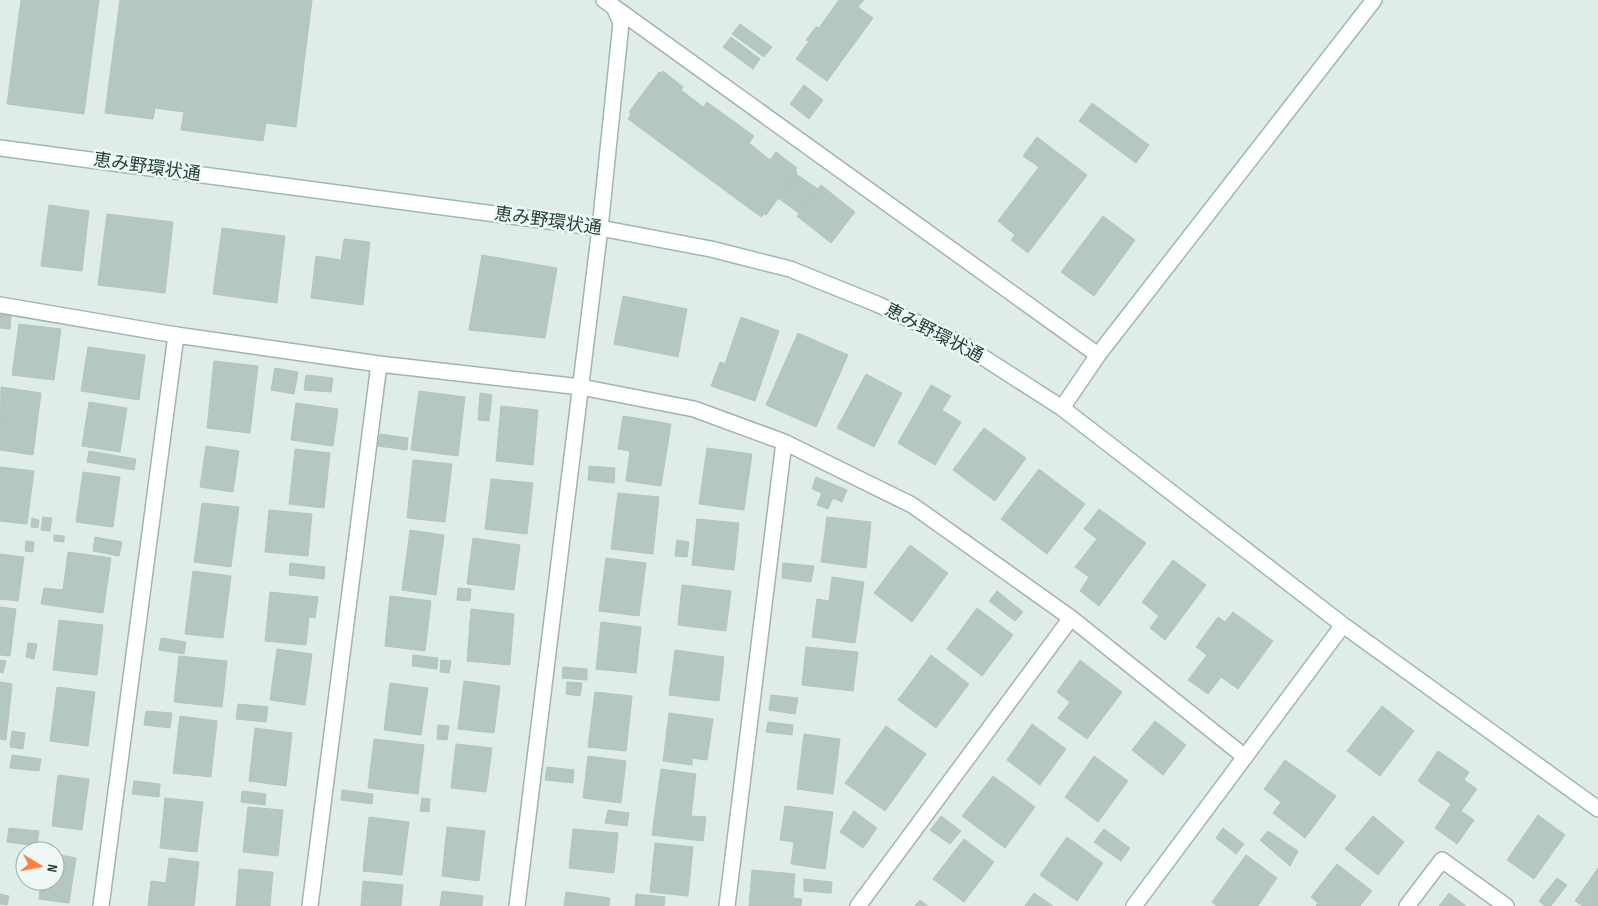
<svg xmlns="http://www.w3.org/2000/svg" width="1598" height="906" viewBox="0 0 1598 906" font-family="'Sofia Sans Condensed','Noto Sans JP',sans-serif">
	<style>
		.building { fill: #b4c7c0; stroke: #b1c6bf }
		.lines { fill: none; stroke-linecap: round; stroke-linejoin: round }
		.lane-casing { stroke: #a1b4af; stroke-width: 18 }
		.street-casing { stroke: #a1b4af; stroke-width: 18 }
		.secondary-casing { stroke: #9cb9b1; stroke-width: 18 }
		.lane { stroke: #fff; stroke-width: 15 }
		.street { stroke: #fff; stroke-width: 15 }
		.secondary { stroke: #fff; stroke-width: 15 }
		.labels { text-anchor: middle; dominant-baseline: central; stroke-width: 5; stroke-linejoin: round; paint-order: stroke }
		.street-label { font-size: 18px; fill: #1e3e37; stroke: #f0f8f5 }
	</style>
	<rect width="100%" height="100%" fill="#dfece7"/>
	<!-- building -->
	<path class="building" d="M21,0H99L84,114L7,104Z
		M120,0H312L296,127L266,123L263,141L181,130L184,112L155,108L153,119L105,113Z
		M839,0H864L858,7L873,18L827,81L796,59L809,41L806,40L816,27L819,28Z
		M740,24L772,47L764,57L732,34Z
		M731,37L760,59L753,69L723,47Z
		M663,71L683,87L681,90L703,107L707,102L754,136L749,143L770,160L776,152L797,168L795,170L797,172L796,174L766,215L764,214L761,217L628,119L631,114L629,112L659,72L661,73Z
		M804,85L823,100L809,119L790,104Z
		M1092,103L1149,145L1136,163L1079,121Z
		M1037,137L1087,175L1028,253L1011,240L1015,235L998,221L1039,167L1023,156Z
		M796,174L818,189L799,213L778,198Z
		M821,185L855,212L831,243L797,216Z
		M49,205L89,211L82,271L41,266Z
		M107,214L173,222L165,293L98,285Z
		M1103,216L1135,240L1094,296L1061,272Z
		M222,228L285,236L277,303L213,294Z
		M344,239L370,242L363,305L311,298L316,256L341,260Z
		M482,255L557,268L545,338L469,330Z
		M623,296L687,309L678,357L614,344Z
		M0,315L11,316L10,329L0,328Z
		M741,317L779,331L755,401L711,386L720,362L725,364Z
		M19,324L61,329L54,380L12,375Z
		M798,333L848,355L816,427L766,405Z
		M88,347L145,355L139,400L81,391Z
		M214,361L258,366L250,433L207,428Z
		M275,368L298,372L294,394L271,390Z
		M866,374L902,393L874,447L837,428Z
		M306,375L333,378L331,392L304,390Z
		M931,385L951,396L942,410L961,422L935,465L898,443Z
		M1,387L41,393L33,455L0,450Z
		M419,391L465,397L458,456L411,450Z
		M480,393L492,395L489,421L478,420Z
		M89,402L127,408L120,452L82,446Z
		M296,403L338,409L333,446L291,440Z
		M501,406L538,410L533,465L496,461Z
		M623,416L671,424L661,486L626,481L630,451L618,449Z
		M984,428L1026,458L995,501L953,470Z
		M380,434L408,438L407,450L378,446Z
		M206,446L239,451L233,492L200,487Z
		M707,448L752,454L744,510L699,504Z
		M295,449L330,453L324,508L289,504Z
		M89,451L136,459L134,470L87,462Z
		M413,460L452,464L445,522L407,518Z
		M589,466L615,468L614,483L588,480Z
		M0,467L34,471L27,524L0,521Z
		M1039,469L1085,504L1047,554L1001,519Z
		M83,472L120,477L113,527L76,522Z
		M816,477L847,490L842,502L833,498L828,509L817,505L822,493L812,489Z
		M491,479L533,483L527,534L485,529Z
		M618,493L659,497L653,554L611,549Z
		M202,503L239,507L231,567L194,562Z
		M1099,509L1146,543L1099,606L1080,591L1089,577L1075,567L1097,539L1084,529Z
		M269,510L312,514L308,556L265,552Z
		M43,517L52,518L50,531L41,530Z
		M827,517L871,522L866,568L821,562Z
		M32,518L39,520L38,528L31,527Z
		M697,519L739,523L734,570L692,565Z
		M410,530L444,535L436,595L402,590Z
		M54,535L64,536V542L54,541Z
		M95,537L122,542L119,556L93,551Z
		M473,538L520,545L514,590L467,584Z
		M677,540L689,542L687,557L675,556Z
		M26,541L34,542L33,552L25,551Z
		M910,545L948,573L912,622L874,593Z
		M68,552L111,558L103,613L41,604L44,588L63,590Z
		M0,554L24,557L18,601L0,599Z
		M606,558L646,563L639,616L599,611Z
		M1173,560L1206,585L1165,640L1150,628L1159,616L1142,602Z
		M290,563L325,567L324,579L289,575Z
		M783,563L814,566L811,582L782,578Z
		M193,571L231,576L223,638L185,634Z
		M832,577L864,582L855,643L812,637L817,599L829,601Z
		M682,585L731,591L726,631L678,625Z
		M458,588L471,589L470,601L457,600Z
		M997,591L1023,612L1015,621L989,601Z
		M270,592L318,597L315,618L309,617L306,645L265,641Z
		M390,596L431,601L425,651L385,646Z
		M0,607L16,609L10,656L0,655Z
		M977,608L1013,635L982,676L947,649Z
		M471,609L514,614L510,665L467,661Z
		M1233,612L1273,641L1238,689L1221,677L1208,694L1188,680L1207,655L1196,647L1218,617L1225,622Z
		M59,620L103,625L97,675L53,670Z
		M601,622L641,627L636,673L596,669Z
		M161,638L186,642L184,654L159,650Z
		M28,643L37,644L34,659L26,657Z
		M806,647L858,652L853,691L802,685Z
		M277,649L312,654L305,705L270,700Z
		M675,650L724,657L719,701L669,695Z
		M413,655L438,658L437,669L412,666Z
		M931,655L969,684L936,728L898,700Z
		M179,656L227,661L222,707L174,702Z
		M0,660L6,661L3,673L0,672Z
		M441,660L451,661L449,673L440,672Z
		M1080,660L1122,692L1087,739L1058,718L1070,702L1057,692Z
		M563,667L587,669V680L562,678Z
		M464,681L500,686L494,733L458,729Z
		M0,682L12,684L6,740L0,739Z
		M567,682L582,683L580,696L566,694Z
		M390,683L428,688L421,735L384,730Z
		M57,687L95,692L88,746L50,741Z
		M595,692L632,696L626,751L588,747Z
		M771,695L798,698L795,714L769,710Z
		M238,704L268,707L266,722L236,719Z
		M1382,706L1414,731L1380,776L1347,751Z
		M146,711L172,713L170,728L144,725Z
		M669,713L713,719L707,760L692,758V765L663,761Z
		M180,716L217,721L211,777L173,773Z
		M1155,721L1186,745L1163,775L1132,750Z
		M768,722L793,725L792,735L766,732Z
		M1032,724L1066,749L1040,785L1007,760Z
		M438,725L449,726L447,740L437,739Z
		M886,726L926,754L885,811L845,783Z
		M255,728L292,733L286,786L249,781Z
		M12,731L25,733L23,749L10,747Z
		M804,734L840,739L833,794L797,789Z
		M374,739L424,745L418,794L368,788Z
		M456,744L492,748L486,792L451,788Z
		M1438,751L1469,772L1464,780L1477,789L1461,811L1474,820L1457,844L1435,828L1451,804L1418,781Z
		M12,755L41,759L39,771L10,768Z
		M588,756L626,761L621,803L583,798Z
		M1094,756L1128,781L1098,822L1065,797Z
		M1285,760L1336,796L1305,838L1273,813L1281,802L1264,789Z
		M547,767L574,770L573,783L545,780Z
		M661,769L696,774L691,816L706,817L703,841L652,835Z
		M58,775L89,779L82,830L52,826Z
		M993,776L1035,807L1005,848L962,816Z
		M134,781L160,784L159,797L132,794Z
		M342,790L373,794L372,804L341,800Z
		M242,791L266,794L265,805L241,802Z
		M165,798L203,802L197,852L160,848Z
		M422,798L430,799L429,812L420,811Z
		M785,806L833,812L825,869L791,864L794,842L780,840Z
		M248,807L283,810L278,856L243,852Z
		M608,810L629,813L627,826L605,823Z
		M854,811L877,828L863,848L840,832Z
		M1538,815L1565,835L1534,879L1507,860Z
		M941,816L961,831L950,844L930,830Z
		M1373,816L1404,842L1378,875L1345,849Z
		M369,817L409,822L402,875L363,871Z
		M447,827L485,831L479,881L442,876Z
		M9,828L39,831L37,846L7,842Z
		M1223,828L1244,844L1236,854L1216,838Z
		M573,829L618,833L614,873L569,868Z
		M1104,829L1130,848L1121,861L1094,842Z
		M1268,831L1298,851L1290,866L1260,840Z
		M1067,837L1103,863L1077,901L1040,875Z
		M964,839L994,862L964,902L933,879Z
		M655,843L693,847L688,896L650,892Z
		M55,854L76,858L69,903L39,899L41,881H55Z
		M1246,855L1277,878L1258,906H1217L1212,902Z
		M169,858L199,862L194,906H148L151,881L166,883Z
		M1337,864L1372,891L1360,906H1316L1318,903L1311,897Z
		M1598,868V906H1583L1575,901Z
		M239,869L273,872L270,906H236Z
		M752,870L795,874L793,898L802,899L801,906H749Z
		M1557,878L1567,885L1551,906H1545L1539,901Z
		M804,879L832,882L831,893L804,891Z
		M363,881L403,885L401,906H361Z
		M442,891L483,896L482,906H440Z
		M566,892L610,898L609,906H564Z
		M1034,893L1053,906H1025Z
		M1449,893L1466,906H1439Z
		M0,894L9,896L7,905L0,904Z
		M636,894L665,897L664,906H635Z
		M920,900L928,906H915Z"/>
	<g class="lines">
		<defs>
			<path id="lane" d="M0,305L176,335"/>
			<path id="street" d="M614,7L1098,355
				M101,906L176,335L379,364L581,387L694,409L784,442L912,505L1071,618L1245,757
				M310,906L379,364
				M517,906L600,228
				M727,906L784,442
				M858,906L1071,618
				M1407,906L1442,860L1506,906"/>
			<path id="secondary" d="M0,148L600,228L711,249L790,269L877,304L964,345L1062,408L1343,625L1598,809
				M600,228L621,23L614,7L604,0
				M1062,408L1098,355L1374,0
				M1134,906L1343,625"/>
		</defs>
		<!-- lane casing -->
		<use href="#lane" class="lane-casing"/>
		<!-- street casing -->
		<use href="#street" class="street-casing"/>
		<!-- secondary casing -->
		<use href="#secondary" class="secondary-casing"/>
		<!-- lane -->
		<use href="#lane" class="lane"/>
		<!-- street -->
		<use href="#street" class="street"/>
		<!-- secondary -->
		<use href="#secondary" class="secondary"/>
	</g>
	<g class="labels">
		<!-- street labels -->
		<g class="street-label">
			<text transform="translate(147 167) rotate(8)">恵み野環状通</text>
			<text transform="translate(548 221) rotate(8)">恵み野環状通</text>
			<text transform="translate(934 333) rotate(27)">恵み野環状通</text>
		</g>
	</g>
	<!-- north arrow -->
	<g transform="translate(40 866) rotate(100)"><circle r="24" fill="#f0f8f5" stroke="#9caea9"/>
	<path d="M0-4L9 19L0 12L-9 19Z" fill="#ff814a"/>
	<text y="-8" font-size="14" font-weight="bold" text-anchor="middle" fill="#1e3e37">N</text>
	</g>
</svg>
